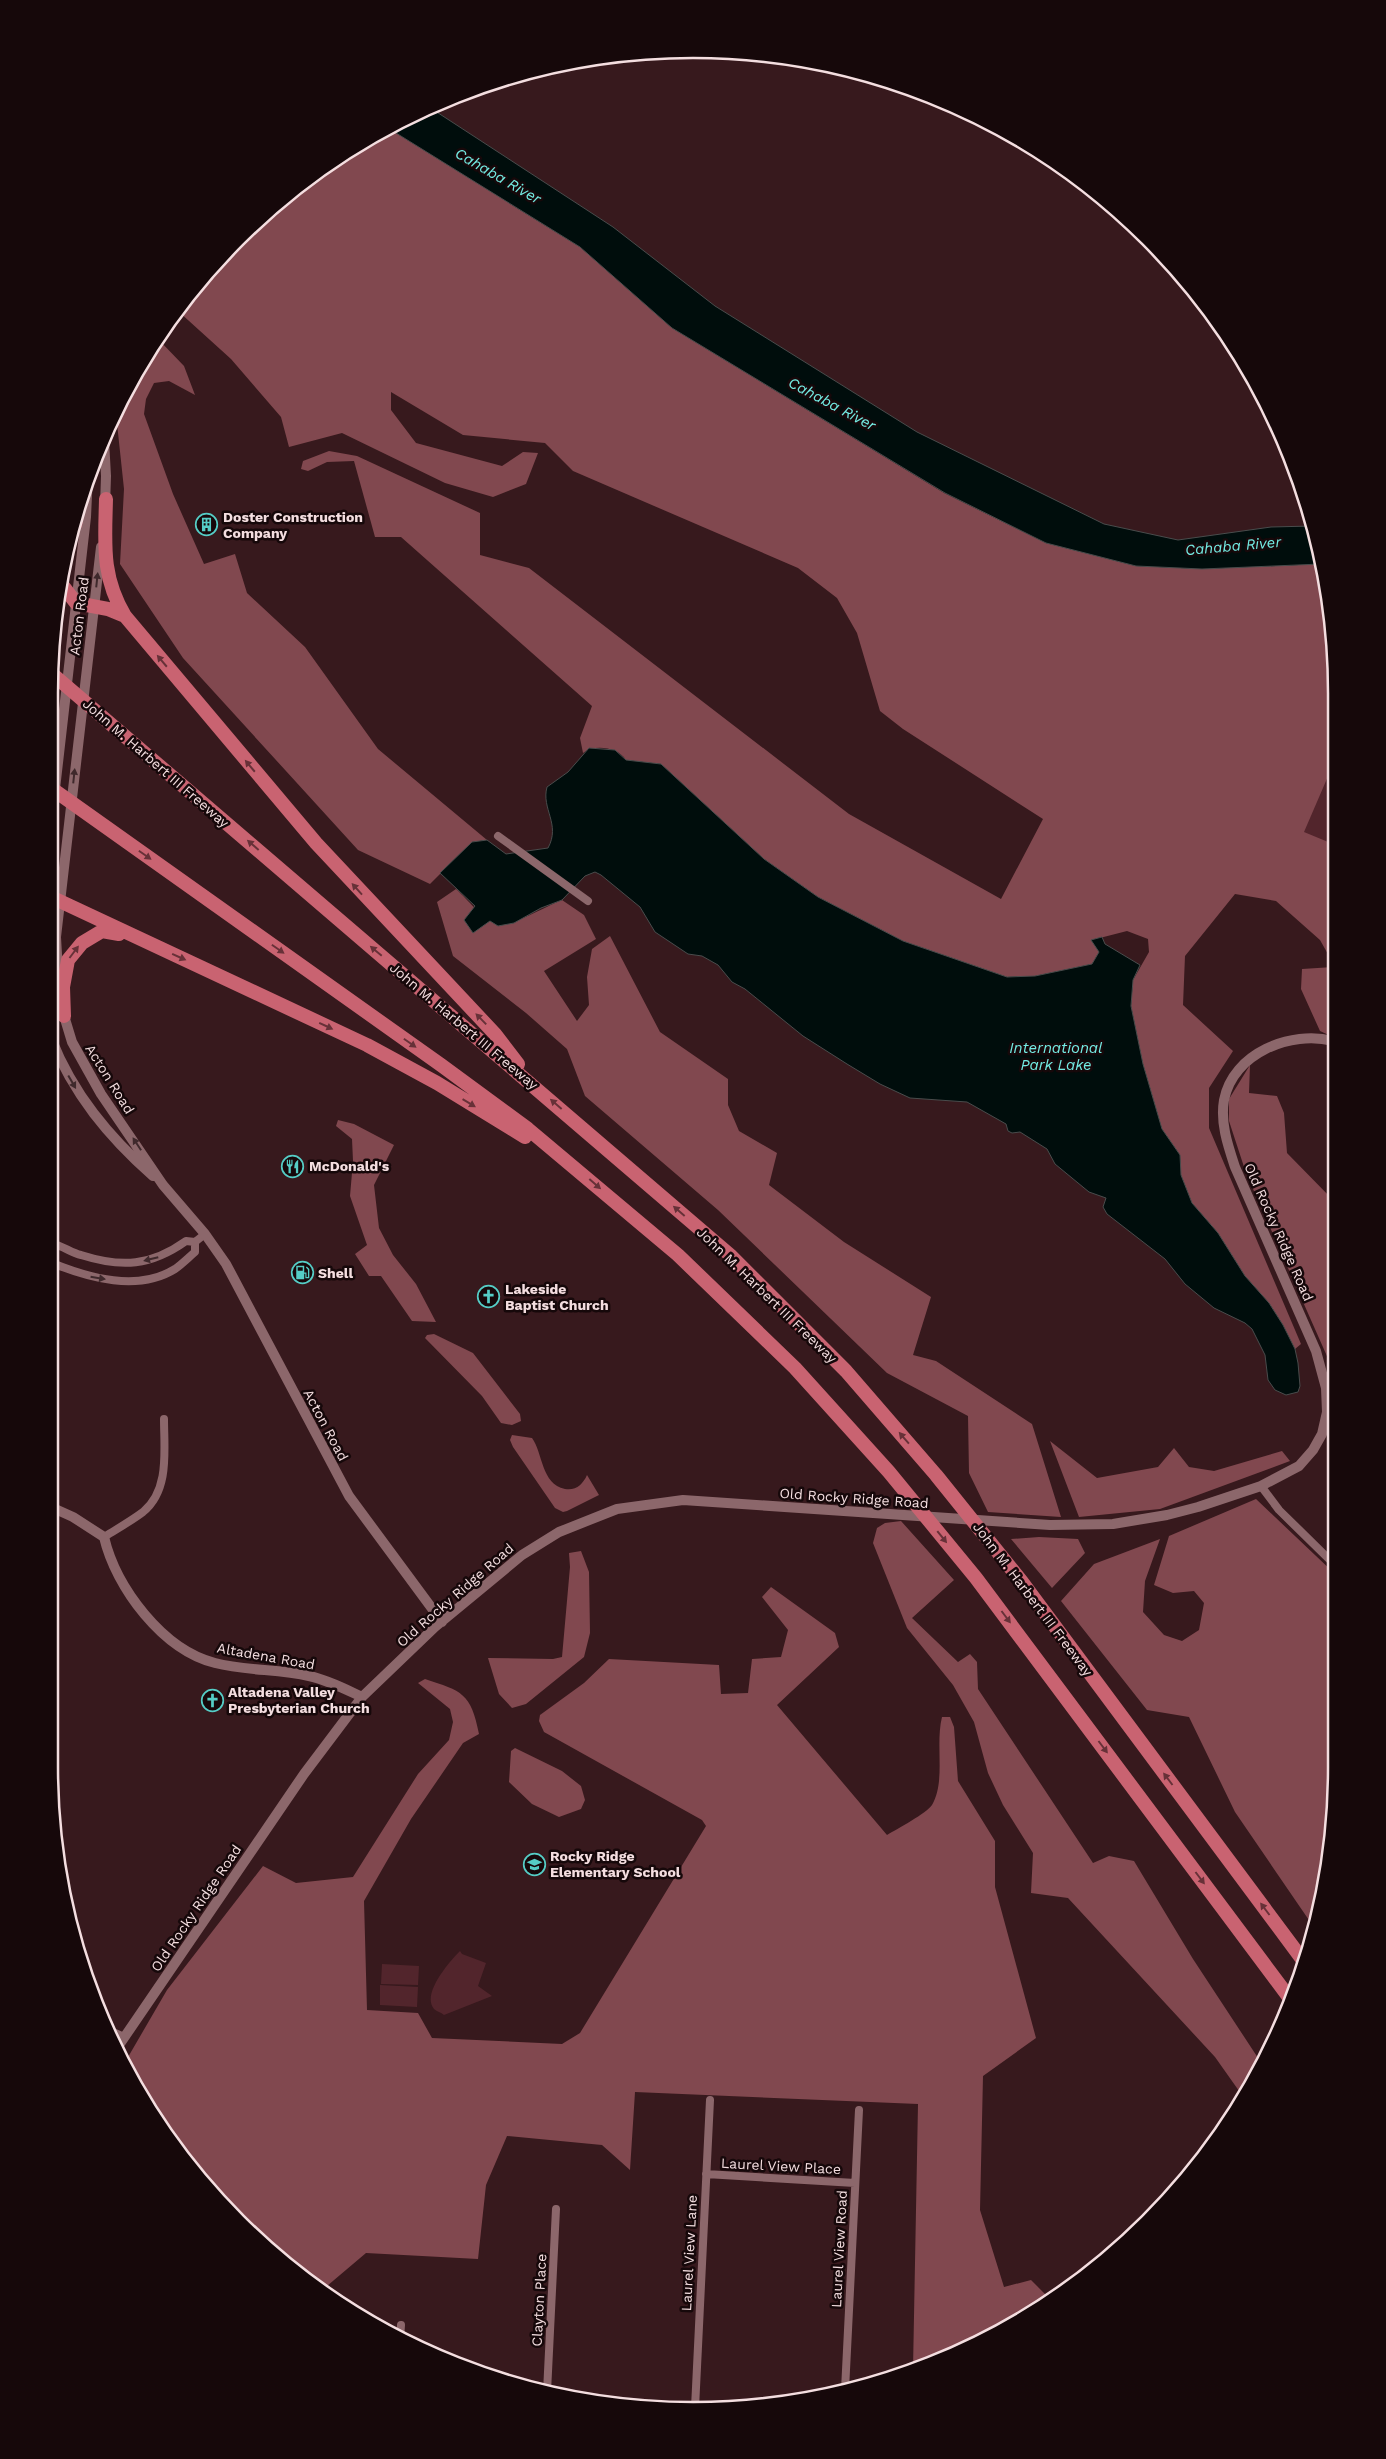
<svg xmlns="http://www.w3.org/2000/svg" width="1386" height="2459" viewBox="0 0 1386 2459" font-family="'Work Sans',sans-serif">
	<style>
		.green { fill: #52252c }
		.forest { fill: #81484f }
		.water { fill: #000d0c; stroke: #494c4c }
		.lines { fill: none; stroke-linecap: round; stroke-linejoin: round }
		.minor { stroke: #8c676b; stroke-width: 8 }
		.tertiary { stroke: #8c676b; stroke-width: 10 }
		.motorway { stroke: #c96371; stroke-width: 14 }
		.oneway { fill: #3f292c }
		.oneway2 { fill: #673138 }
		.labels { text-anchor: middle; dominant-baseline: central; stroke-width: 5; stroke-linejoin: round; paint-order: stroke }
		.poi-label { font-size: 14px; font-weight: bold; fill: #f4dee0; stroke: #16080a; text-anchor: start }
		.street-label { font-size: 14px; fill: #f4dee0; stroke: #16080a }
		.water-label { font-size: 15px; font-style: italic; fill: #74ece4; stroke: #16080a }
		.rim { fill: none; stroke: #f4dee0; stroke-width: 2.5 }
	</style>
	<rect width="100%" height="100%" fill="#37191d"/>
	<!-- green -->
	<path class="green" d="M1332,757L1333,892L1283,849Z
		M460,1951L462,1954L486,1963L478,1986L492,1996L444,2015C441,2012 437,2012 434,2009C421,1994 450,1961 460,1951Z
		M382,1964L419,1966L418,1985L381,1984Z
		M380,1985L418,1987L417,2007L380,2005Z"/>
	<!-- forest -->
	<path class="forest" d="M388,128L580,247L672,328L944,493L1046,543L1136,566L1202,569L1321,564L1332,609V767L1304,832L1333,844V963L1320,940L1276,901L1235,894L1185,956L1183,1005L1233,1051L1209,1088V1128L1301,1344L1295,1349L1283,1325L1269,1303L1245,1276L1218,1233L1192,1203L1181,1175L1180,1155L1162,1129L1143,1064L1131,1006L1133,980L1149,952L1148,939L1127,931L1092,940L1099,952L1092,964L1035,976L1007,977L903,941L818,897L764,859L661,764L626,760C618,747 594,744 583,753L580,738L592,706L401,537H375L354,461L327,462L308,471L301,469L303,461L329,451L357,456L480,513V555L529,568L849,814L1001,899L1043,819L903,729L880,711L857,633L837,598L798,568L573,471L545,443L463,435L391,392V410L416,443L502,466L523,452L538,453L526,484L493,497L445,483L342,433L289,447L281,417L231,359L178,311L209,268L301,182Z
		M158,339L184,366L195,395L169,381L154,383L146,399L144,414L173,494L204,564L235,554L247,593L305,647L378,749L487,840L472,842L430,884L358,850L183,658L120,564L124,489L116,414L135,371Z
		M456,889C463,895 483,918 490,921C510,930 543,907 562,900L584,915L596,939L544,971L577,1021L589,1005L587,977L592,949L610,936L660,1032L728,1079V1105L739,1131L777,1153L769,1185L844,1242L931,1297L913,1355L936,1361L1032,1424L1061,1517L988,1512L969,1473L968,1416L887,1373L718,1210L585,1096L567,1049L526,1013L453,956L437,902Z
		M1333,967V1037L1320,1031L1301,989L1302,969Z
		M1250,1065L1249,1093L1277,1096L1284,1113L1287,1153L1334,1201L1335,1420L1330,1363L1246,1173L1229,1121V1099Z
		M338,1120L354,1124L394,1145L374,1185L379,1228L393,1255L416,1284L436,1322L412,1321L381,1276H369L355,1254L367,1245L350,1196L353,1161L352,1139L336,1126Z
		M434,1334L473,1353L520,1414L521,1421L512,1425L501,1423L482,1396L425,1338L427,1335Z
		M512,1435L532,1438C543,1453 541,1484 565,1489C576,1491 583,1484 587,1475L599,1495L567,1511L563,1512L555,1508L513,1447L510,1440Z
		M1050,1441L1097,1478L1158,1467L1174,1448L1189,1467L1214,1471L1282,1451L1290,1461L1160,1509L1079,1517Z
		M1256,1499L1335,1574L1336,1808L1313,1926L1235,1812L1189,1717L1147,1710L1061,1601L1094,1564L1160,1539L1145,1581L1143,1612L1164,1635L1182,1641L1199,1630L1204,1603L1194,1591L1173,1593L1154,1585L1169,1536Z
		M901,1521L954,1580L912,1618L958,1662L970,1654L977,1662L978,1689L1093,1863L1109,1856L1134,1861L1193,1959L1262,2064L1244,2098L1215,2057L1068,1898L1031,1893L1033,1853L1003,1805L988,1773L974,1722L953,1685L907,1628L873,1543L877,1528L885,1523Z
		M1039,1537L1078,1539L1085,1553L1052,1588L1011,1539Z
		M581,1551L589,1572L590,1633L584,1657L526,1704L512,1708L499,1694L488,1658L553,1659L562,1657L570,1567L569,1553Z
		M771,1587L835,1633L839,1647L777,1705L887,1835C897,1829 927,1813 932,1805C946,1781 935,1745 942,1717H950L954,1727L958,1781L995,1841V1887L1036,2038L983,2076L980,2210L1004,2287L1031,2280L1050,2299C1008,2329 963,2354 913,2369L918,2104L635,2092L630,2170L602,2145L507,2136L486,2185L478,2259L366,2253L327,2286L315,2285L238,2222L182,2158L124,2064L167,1990L263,1866L296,1883L353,1877L418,1774L449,1740L453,1722L450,1709L418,1683L425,1679C462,1691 471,1693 479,1734L463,1743L411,1819L364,1901L367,2010L418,2013L432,2038L562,2044L580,2033L706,1826L702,1820L544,1732L539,1721L540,1715L584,1683L609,1659L719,1665L721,1694L748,1693L752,1659L781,1657L788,1630L762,1597Z
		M515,1748L562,1771L581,1786L585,1800L581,1809L559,1817L532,1804L509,1782L511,1751Z"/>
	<!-- water -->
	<path class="water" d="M429,107L613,227L715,306L917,432L1104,524L1178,540L1271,527L1312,526L1321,564L1202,569L1136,566L1046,543L945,493L672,328L580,247L388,128L408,115Z
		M589,748L615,750L626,760L661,764L764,859L818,897L903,941L1007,977L1035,976L1092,964L1099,952L1091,940L1102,937L1105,944L1140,965L1133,980L1131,1006L1143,1064L1162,1129L1180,1155L1181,1175L1192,1203L1218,1233L1245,1276L1269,1303L1283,1325L1295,1349L1298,1363L1300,1386L1298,1392L1286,1395L1275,1390L1268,1380L1265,1355L1252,1329L1245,1323L1214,1308L1185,1284L1165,1259L1107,1214L1103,1207L1106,1198L1089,1192L1055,1164L1047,1149L1020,1132L1012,1133L1008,1131L1006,1124L967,1102L910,1098L880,1084L847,1064L803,1036L745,989L732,982L718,965L702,956L688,954L655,932L640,907L601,875L595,872L585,876L562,900L541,908L514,923L498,926L490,921L473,933L464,920L475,906L440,873L472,842L487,840L506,854L548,848C561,824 541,809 547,787L568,772Z"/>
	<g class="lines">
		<!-- minor -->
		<path class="minor" d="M498,836L588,901
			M52,1244C62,1245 71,1253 81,1255C122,1268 151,1266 186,1241L195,1242L205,1234
			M52,1263C89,1278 138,1292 175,1269C182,1264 189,1257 195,1252V1242
			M1261,1486L1279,1510L1335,1565
			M104,1537C117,1529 131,1521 143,1512C170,1490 164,1450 164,1419
			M106,2029L124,2037
			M706,2174L855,2183
			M400,2339L401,2325
			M845,2390L859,2110
			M547,2392L556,2209
			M695,2408L710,2100"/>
		<!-- tertiary -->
		<path class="tertiary" d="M104,440L106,476L105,506
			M51,824L86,517L88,474
			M59,990L56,937L101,547
			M62,1009L72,1042L101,1094L163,1185L205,1234L226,1264L349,1496L442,1622
			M51,1038C73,1094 109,1137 153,1176
			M53,1508L73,1517L104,1537C116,1588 163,1650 215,1663C246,1671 278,1669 309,1676C328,1680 345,1689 362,1697
			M115,2051L304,1774L362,1697L435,1627L522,1555L559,1532L617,1509L683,1500L1050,1525L1113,1524L1167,1515L1198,1507L1261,1486L1299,1466L1313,1450L1322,1434L1327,1412L1326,1388L1316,1351L1235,1167C1228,1146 1220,1123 1224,1100C1233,1053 1291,1030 1333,1041"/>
		<!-- motorway -->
		<path class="motorway" d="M106,499C105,543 101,576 125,616L316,843L495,1034L518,1064
			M75,525L79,505
			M63,586L76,603L108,609L125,616
			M50,672L730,1255L846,1371L936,1475L1022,1582L1305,1963
			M51,788L441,1065L528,1129L678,1255L795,1368L889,1472L976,1578L1291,2000
			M51,897L367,1045L437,1083L525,1137
			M64,1016L63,987L68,960L82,943L102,931L119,934"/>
	</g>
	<!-- one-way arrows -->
	<defs><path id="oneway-solid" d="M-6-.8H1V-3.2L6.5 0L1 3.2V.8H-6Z" transform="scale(1.25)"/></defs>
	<g class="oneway">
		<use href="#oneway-solid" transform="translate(97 580) rotate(-84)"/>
		<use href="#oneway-solid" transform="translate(74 776) rotate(-84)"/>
		<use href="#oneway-solid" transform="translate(72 1082) rotate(60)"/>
		<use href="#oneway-solid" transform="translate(137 1144) rotate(-123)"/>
		<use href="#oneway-solid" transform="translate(151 1259) rotate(166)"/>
		<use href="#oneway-solid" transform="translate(98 1278) rotate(9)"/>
	</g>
	<g class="oneway2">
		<use href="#oneway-solid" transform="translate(162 661) rotate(-130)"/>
		<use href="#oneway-solid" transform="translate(250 766) rotate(-130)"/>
		<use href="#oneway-solid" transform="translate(253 845) rotate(-139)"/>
		<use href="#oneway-solid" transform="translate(145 855) rotate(35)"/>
		<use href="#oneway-solid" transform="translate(357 889) rotate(-132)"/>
		<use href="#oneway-solid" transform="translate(278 949) rotate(35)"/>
		<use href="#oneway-solid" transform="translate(376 951) rotate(-140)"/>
		<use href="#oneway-solid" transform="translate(74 952) rotate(-53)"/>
		<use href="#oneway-solid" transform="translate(179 957) rotate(24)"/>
		<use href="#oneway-solid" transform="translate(481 1019) rotate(-134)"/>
		<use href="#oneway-solid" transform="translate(326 1026) rotate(25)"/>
		<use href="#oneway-solid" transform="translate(410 1043) rotate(35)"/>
		<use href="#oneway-solid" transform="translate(469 1103) rotate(31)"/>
		<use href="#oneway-solid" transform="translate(556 1104) rotate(-139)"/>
		<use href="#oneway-solid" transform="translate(595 1184) rotate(41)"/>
		<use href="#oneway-solid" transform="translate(679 1211) rotate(-139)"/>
		<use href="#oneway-solid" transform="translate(904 1438) rotate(-131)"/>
		<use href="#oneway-solid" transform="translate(942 1537) rotate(51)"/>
		<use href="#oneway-solid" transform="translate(1006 1617) rotate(53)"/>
		<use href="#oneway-solid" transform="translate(1103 1747) rotate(53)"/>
		<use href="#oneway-solid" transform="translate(1168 1779) rotate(-127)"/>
		<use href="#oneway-solid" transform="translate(1200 1878) rotate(53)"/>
		<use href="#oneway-solid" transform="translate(1265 1909) rotate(-127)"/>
	</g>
	<!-- icons -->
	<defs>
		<symbol id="building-ring" viewBox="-11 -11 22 22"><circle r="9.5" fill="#16080a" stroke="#55cdc6" stroke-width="1.5"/><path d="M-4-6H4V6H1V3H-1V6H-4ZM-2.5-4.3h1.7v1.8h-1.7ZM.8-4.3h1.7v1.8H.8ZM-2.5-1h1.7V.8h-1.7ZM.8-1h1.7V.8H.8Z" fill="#55cdc6"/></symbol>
		<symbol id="restaurant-ring" viewBox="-11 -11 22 22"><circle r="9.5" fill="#16080a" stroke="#55cdc6" stroke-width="1.5"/><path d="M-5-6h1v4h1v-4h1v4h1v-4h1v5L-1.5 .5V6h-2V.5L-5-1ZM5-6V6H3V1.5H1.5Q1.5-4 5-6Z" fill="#55cdc6"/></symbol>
		<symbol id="fuel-ring" viewBox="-11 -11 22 22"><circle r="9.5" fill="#16080a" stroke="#55cdc6" stroke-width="1.5"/><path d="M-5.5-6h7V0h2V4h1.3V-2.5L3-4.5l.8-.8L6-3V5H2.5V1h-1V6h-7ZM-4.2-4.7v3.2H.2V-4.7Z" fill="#55cdc6"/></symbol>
		<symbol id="church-ring" viewBox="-11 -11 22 22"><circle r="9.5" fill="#16080a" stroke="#55cdc6" stroke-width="1.5"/><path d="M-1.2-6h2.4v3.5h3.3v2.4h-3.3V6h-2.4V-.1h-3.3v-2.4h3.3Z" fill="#55cdc6"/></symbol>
		<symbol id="school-ring" viewBox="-11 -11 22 22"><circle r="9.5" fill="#16080a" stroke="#55cdc6" stroke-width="1.5"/><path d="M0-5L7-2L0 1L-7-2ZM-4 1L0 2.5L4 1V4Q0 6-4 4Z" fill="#55cdc6"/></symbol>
	</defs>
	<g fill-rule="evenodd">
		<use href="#building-ring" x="194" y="512" width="25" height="25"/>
		<use href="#restaurant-ring" x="280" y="1154" width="25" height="25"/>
		<use href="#fuel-ring" x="290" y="1260" width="25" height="25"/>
		<use href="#church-ring" x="476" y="1284" width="25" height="25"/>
		<use href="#church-ring" x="200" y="1688" width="25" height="25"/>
		<use href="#school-ring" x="522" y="1852" width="25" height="25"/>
	</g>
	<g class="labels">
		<!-- poi labels -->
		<g class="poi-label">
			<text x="223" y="517">Doster Construction<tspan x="223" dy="16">Company</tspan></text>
			<text x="309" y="1166">McDonald's</text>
			<text x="318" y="1273">Shell</text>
			<text x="505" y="1289">Lakeside<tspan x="505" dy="16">Baptist Church</tspan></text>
			<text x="228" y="1692">Altadena Valley<tspan x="228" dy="16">Presbyterian Church</tspan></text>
			<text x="550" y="1856">Rocky Ridge<tspan x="550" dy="16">Elementary School</tspan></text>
		</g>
		<!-- street labels -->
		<g class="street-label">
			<text transform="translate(79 616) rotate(-83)">Acton Road</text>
			<text transform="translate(156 763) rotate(41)">John M. Harbert III Freeway</text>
			<text transform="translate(464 1026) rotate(40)">John M. Harbert III Freeway</text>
			<text transform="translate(110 1079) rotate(58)">Acton Road</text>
			<text transform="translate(1279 1232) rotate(66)">Old Rocky Ridge Road</text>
			<text transform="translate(767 1295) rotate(44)">John M. Harbert III Freeway</text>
			<text transform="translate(326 1425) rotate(62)">Acton Road</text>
			<text transform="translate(854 1498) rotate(4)">Old Rocky Ridge Road</text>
			<text transform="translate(455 1595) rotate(-41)">Old Rocky Ridge Road</text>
			<text transform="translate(1033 1599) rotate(53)">John M. Harbert III Freeway</text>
			<text transform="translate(266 1656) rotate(10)">Altadena Road</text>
			<text transform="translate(196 1908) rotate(-56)">Old Rocky Ridge Road</text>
			<text transform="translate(781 2166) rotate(3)">Laurel View Place</text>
			<text transform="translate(839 2249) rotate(-87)">Laurel View Road</text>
			<text transform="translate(689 2253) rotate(-87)">Laurel View Lane</text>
			<text transform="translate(539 2300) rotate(-87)">Clayton Place</text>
		</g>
		<!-- water labels -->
		<g class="water-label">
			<text transform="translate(498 176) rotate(30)">Cahaba River</text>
			<text transform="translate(832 404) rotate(28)">Cahaba River</text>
			<text transform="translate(1233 546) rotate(-5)">Cahaba River</text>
			<text x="1056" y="1048">International<tspan x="1056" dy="17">Park Lake</tspan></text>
		</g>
	</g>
	<!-- crop -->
	<path d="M0 0H1386V2459H0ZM693 58H693A635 635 0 0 1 1328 693V1767A635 635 0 0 1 693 2402H693A635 635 0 0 1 58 1767V693A635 635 0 0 1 693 58Z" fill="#16080a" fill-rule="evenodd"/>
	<path class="rim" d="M693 58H693A635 635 0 0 1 1328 693V1767A635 635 0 0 1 693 2402H693A635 635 0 0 1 58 1767V693A635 635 0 0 1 693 58Z"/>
</svg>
